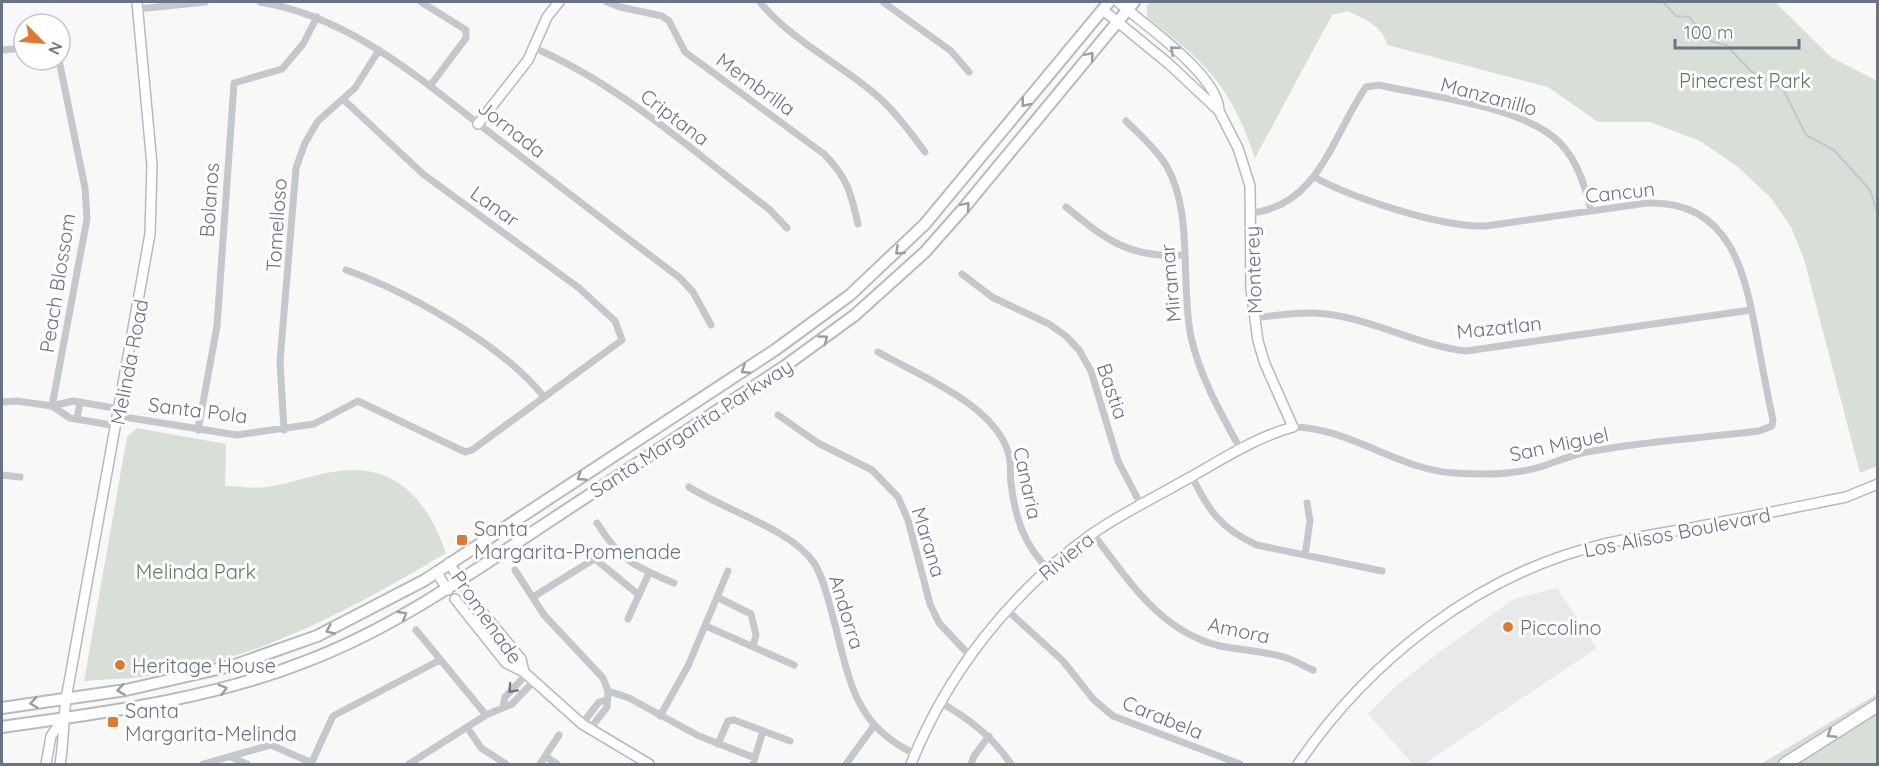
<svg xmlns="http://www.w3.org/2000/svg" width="1879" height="766" viewBox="0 0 1879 766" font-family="Quicksand,sans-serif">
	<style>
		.built { fill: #e8e9e9 }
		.green { fill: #d8dfd7 }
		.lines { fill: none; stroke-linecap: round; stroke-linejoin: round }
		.stream { stroke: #c0c7cd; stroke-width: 2 }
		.secondary-casing { stroke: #b6babf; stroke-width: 12 }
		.primary-casing { stroke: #b7babf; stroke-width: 14 }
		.highway-casing { stroke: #b7b9bd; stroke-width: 15 }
		.street { stroke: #c4c7cb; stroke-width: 7 }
		.secondary { stroke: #fff; stroke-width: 9 }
		.primary { stroke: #fff; stroke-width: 10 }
		.highway { stroke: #fff; stroke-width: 12 }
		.oneway { stroke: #959daa }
		.oneway2 { stroke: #6d7788 }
		.poi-dot { fill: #dc7a32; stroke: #fff; stroke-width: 2 }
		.labels { text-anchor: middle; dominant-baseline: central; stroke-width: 6; stroke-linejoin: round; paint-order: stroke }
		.park-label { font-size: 20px; fill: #637863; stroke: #fff }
		.street-label { font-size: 20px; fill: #687385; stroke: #fff }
		.poi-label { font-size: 20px; fill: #687385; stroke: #fff; text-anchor: start }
	</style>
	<rect width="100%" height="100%" fill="#f8f8f6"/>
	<!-- built -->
	<path class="built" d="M1557,588L1597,648L1424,764H1413L1368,714L1397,685L1441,651L1514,599Z"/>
	<!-- green -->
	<path class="green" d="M1150,2H1775L1831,57L1877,81V466L1860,473L1804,259L1791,227L1771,198L1738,167L1700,141L1650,122H1598L1548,87L1387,45C1383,26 1364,19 1348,11L1332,15L1255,158C1246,131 1234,103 1216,80C1197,55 1170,36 1147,17V6Z
		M137,428L226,444L225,486C238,486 253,489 267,487C295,483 325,470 353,470C405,470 430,509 446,553C356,607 261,658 157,675C133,679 108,679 84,681L127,437Z
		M1877,694V764H1761Z"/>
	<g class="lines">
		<!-- stream -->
		<path class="stream" d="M1663,2L1676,16L1689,17L1695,24L1698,35L1706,40L1726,45L1752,72L1783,89L1806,135L1834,150L1870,190L1878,215"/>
		<defs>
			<path id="secondary" d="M1118,2C1145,25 1219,76 1219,111
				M478,124L528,60L547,17L559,2
				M449,563L475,603L521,659L524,672
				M436,572L448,590
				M455,599L506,663L524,672L582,724L649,764
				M46,764L51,736L63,719
				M60,764C64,742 63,721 66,699L150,234L152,165L137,2
				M911,764C947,673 1012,591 1092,534C1122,513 1156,497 1187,479C1221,460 1256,437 1293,427L1265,364L1258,341L1251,289L1250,186L1238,148L1219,111L1169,64L1103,10
				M1298,764C1369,660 1477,575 1600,545C1628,538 1657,534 1685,529C1739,519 1792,508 1846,497L1878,484"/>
			<path id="primary" d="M2,708L126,690L235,665L317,636L425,580L775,350L850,295L925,224L1109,2
				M2,727C106,712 208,700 307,661C391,629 464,578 539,528C621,474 703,420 785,366L855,315L925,252L963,209L1134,2"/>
			<path id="highway" d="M1785,764L1878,705"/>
		</defs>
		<!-- secondary casing -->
		<use href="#secondary" class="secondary-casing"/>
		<!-- primary casing -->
		<use href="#primary" class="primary-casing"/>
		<!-- highway casing -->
		<use href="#highway" class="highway-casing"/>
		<!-- street -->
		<path class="street" d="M260,2C353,17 426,84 498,139C559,186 619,232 680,278L693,292L711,325
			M421,2L466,30V38L430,86
			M607,2L620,7L662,16L669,21L685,52L824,154C847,177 851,193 858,224
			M760,2C789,38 833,60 869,89C891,106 908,129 925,152
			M883,2L951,51L969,72
			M138,9L205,2
			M532,47C620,84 693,152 769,209L787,228
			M2,50L24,48
			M1126,121C1140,135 1155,148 1166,165C1194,212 1180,284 1191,337C1200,377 1221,414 1241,450
			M1066,207C1105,239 1130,259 1183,255
			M1251,213C1319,206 1333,134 1366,87L1379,85C1431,97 1525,106 1561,144C1578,162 1585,187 1591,210
			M346,270C408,292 503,345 544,397
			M962,274L992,297L1049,324L1066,336L1079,350L1091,371L1118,461L1141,505
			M1254,318C1273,316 1294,312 1314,313C1366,315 1414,345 1466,351L1751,310
			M878,352C920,376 996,405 1009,455C1011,464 1010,474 1011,483C1015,518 1024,545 1049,570
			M2,402L17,401L52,406L73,401L120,409
			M52,406L87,219L85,188L59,60
			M52,406L70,418L117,426
			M778,415L818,443L872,470L898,497L908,520L930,604L939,623L970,656
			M118,416L237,435L314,424L358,401L465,452L472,450L622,340L615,321L579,288L423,174L344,100
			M77,419L80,402
			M1293,427C1351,428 1396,469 1454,473C1482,475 1513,475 1540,467C1556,462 1571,455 1587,452C1644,441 1702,438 1759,431L1772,426L1773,420C1767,393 1762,365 1757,338C1745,273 1731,200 1647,203L1486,226C1443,228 1352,198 1314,177
			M198,430L217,326L234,83L282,69L303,44L317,17
			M284,430L280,361L296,168L305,143L318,121L355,88L379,50
			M2,475L20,477
			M1192,477C1209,511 1221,529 1257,545L1382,571
			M689,487C726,511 791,529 814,563C823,577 827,595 831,610C849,673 850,724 915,754
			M597,523C620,560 635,567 674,583
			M1093,534C1128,579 1160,632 1220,646C1241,650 1263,651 1284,657C1294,660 1304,666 1313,670
			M1305,555L1310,521L1307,503
			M595,559L639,595
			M515,570L544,615L603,678L608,691L629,698L699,736L755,758
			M533,597L612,548
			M717,597L751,614L756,635L753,646
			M1007,610L1063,661L1094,700L1113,716L1240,764
			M628,619L649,573
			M706,626L794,665
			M416,630L486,715
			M940,702C969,719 992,736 1011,764
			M503,707L505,697L527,674
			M660,716L688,666L728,571
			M582,724L599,702L606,700
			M467,727L481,748L506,764
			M590,729L607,707L608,691
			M718,744L728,721L734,720L790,741
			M545,756L557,764
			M231,757L247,764
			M203,764L271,745L312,763
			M311,764L333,716L440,660
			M409,764L486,715L512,704L534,681
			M540,764L559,735
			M753,764L763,731
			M846,764L873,727
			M971,764L974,756L989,736"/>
		<!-- secondary -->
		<use href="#secondary" class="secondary"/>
		<!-- primary -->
		<use href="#primary" class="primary"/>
		<!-- highway -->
		<use href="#highway" class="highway"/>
	</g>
	<!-- one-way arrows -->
	<defs><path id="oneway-chevron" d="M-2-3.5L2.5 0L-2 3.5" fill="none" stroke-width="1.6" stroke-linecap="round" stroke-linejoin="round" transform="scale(1.5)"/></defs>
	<g class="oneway">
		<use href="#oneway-chevron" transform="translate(1174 50) rotate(-139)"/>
		<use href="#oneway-chevron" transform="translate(1090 56) rotate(-50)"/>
		<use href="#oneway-chevron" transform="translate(1025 103) rotate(129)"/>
		<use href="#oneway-chevron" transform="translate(966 206) rotate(-50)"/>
		<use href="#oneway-chevron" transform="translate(899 251) rotate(136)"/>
		<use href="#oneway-chevron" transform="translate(824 339) rotate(-36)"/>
		<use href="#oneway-chevron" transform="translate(745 370) rotate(147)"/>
		<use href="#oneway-chevron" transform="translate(581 477) rotate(147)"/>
		<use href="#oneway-chevron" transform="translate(403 615) rotate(-30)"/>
		<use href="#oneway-chevron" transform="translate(330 630) rotate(155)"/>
		<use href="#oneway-chevron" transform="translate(223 689) rotate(-16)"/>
		<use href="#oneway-chevron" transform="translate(121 690) rotate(171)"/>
		<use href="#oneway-chevron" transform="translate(34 703) rotate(172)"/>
		<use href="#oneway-chevron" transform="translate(1831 734) rotate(147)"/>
	</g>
	<use class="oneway2" href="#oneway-chevron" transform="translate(512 689) rotate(133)"/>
	<!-- markers -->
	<g class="poi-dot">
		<rect x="456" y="534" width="12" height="12" rx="3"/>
		<circle cx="1508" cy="627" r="6"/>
		<circle cx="120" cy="665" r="6"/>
		<rect x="107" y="716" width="12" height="12" rx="3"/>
	</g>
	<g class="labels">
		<!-- park labels -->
		<g class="park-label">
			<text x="1745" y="80">Pinecrest Park</text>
			<text x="196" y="571">Melinda Park</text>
		</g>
		<!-- street labels -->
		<g class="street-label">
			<text transform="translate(756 84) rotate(36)">Membrilla</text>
			<text transform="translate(1489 96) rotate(15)">Manzanillo</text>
			<text transform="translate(675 117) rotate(37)">Criptana</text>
			<text transform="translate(512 129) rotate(38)">Jornada</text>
			<text transform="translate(1620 192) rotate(-6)">Cancun</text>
			<text transform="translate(209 200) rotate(-86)">Bolanos</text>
			<text transform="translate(495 206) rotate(36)">Lanar</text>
			<text transform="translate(276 225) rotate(-86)">Tomelloso</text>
			<text transform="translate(1253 270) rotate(-92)">Monterey</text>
			<text transform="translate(57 283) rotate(-81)">Peach Blossom</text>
			<text transform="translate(1170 283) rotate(-95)">Miramar</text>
			<text transform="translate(1499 327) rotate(-6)">Mazatlan</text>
			<text transform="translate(129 362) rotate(-79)">Melinda Road</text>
			<text transform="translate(1113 391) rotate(71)">Bastia</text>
			<text transform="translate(198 410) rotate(7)">Santa Pola</text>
			<text transform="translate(691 428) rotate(-33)">Santa Margarita Parkway</text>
			<text transform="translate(1559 444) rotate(-12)">San Miguel</text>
			<text transform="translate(1028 483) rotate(78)">Canaria</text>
			<text transform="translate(1677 532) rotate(-11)">Los Alisos Boulevard</text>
			<text transform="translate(929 542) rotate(73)">Marana</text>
			<text transform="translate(1066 556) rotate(-39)">Riviera</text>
			<text transform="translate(847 612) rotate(73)">Andorra</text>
			<text transform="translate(487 617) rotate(55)">Promenade</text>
			<text transform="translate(1239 630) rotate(12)">Amora</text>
			<text transform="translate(1163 717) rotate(22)">Carabela</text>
		</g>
		<!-- poi labels -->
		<g class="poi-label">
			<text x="474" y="528">Santa<tspan x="474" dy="23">Margarita-Promenade</tspan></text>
			<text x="1520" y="627">Piccolino</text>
			<text x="132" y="665">Heritage House</text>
			<text x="125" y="710">Santa<tspan x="125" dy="23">Margarita-Melinda</tspan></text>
		</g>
	</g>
	<!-- border -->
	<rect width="1879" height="766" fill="none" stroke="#687385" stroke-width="6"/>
	<!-- north arrow -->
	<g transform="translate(42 42) rotate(115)"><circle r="28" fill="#ffffff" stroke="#c3c7ce" stroke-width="1.5"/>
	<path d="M0-4.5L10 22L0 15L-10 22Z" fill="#dc7a32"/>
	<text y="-9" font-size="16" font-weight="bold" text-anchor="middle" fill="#687385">N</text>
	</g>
	<!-- scale -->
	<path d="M1675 39v9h124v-9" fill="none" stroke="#687385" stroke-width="3"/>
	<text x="1684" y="39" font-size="18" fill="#687385" stroke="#ffffff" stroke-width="4.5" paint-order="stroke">100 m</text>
</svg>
